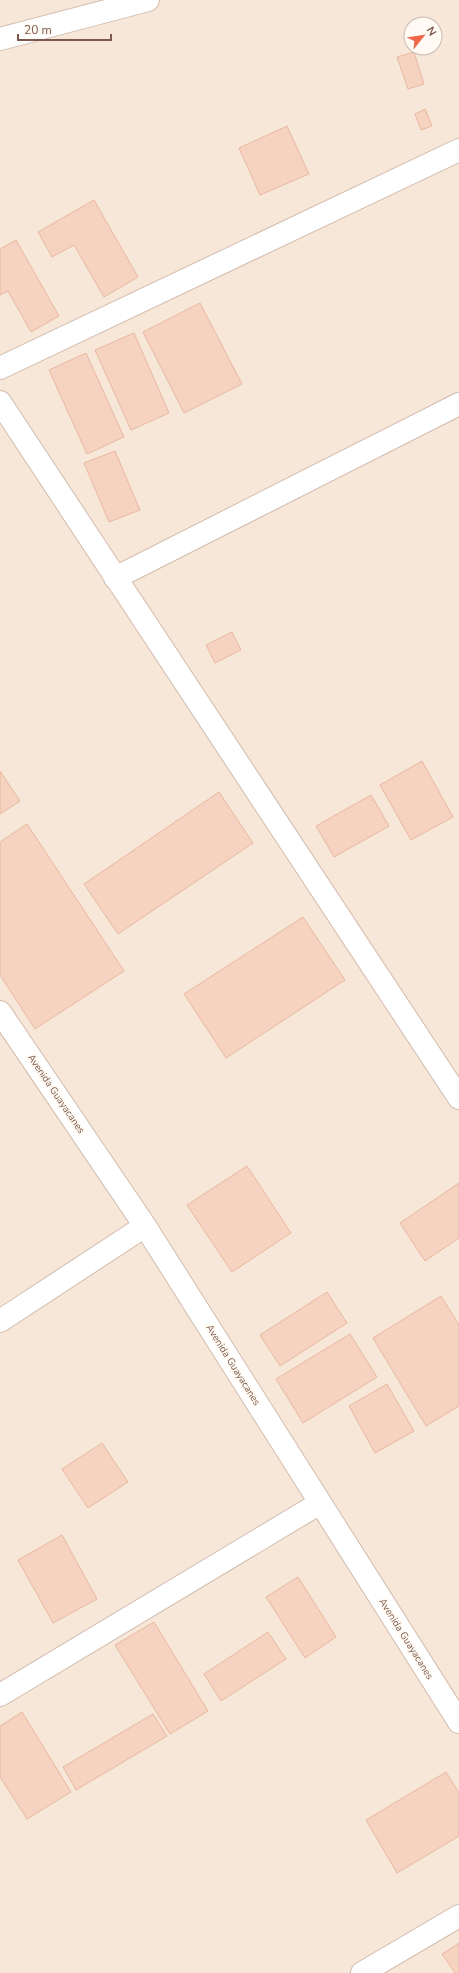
<svg xmlns="http://www.w3.org/2000/svg" width="459" height="1973" viewBox="0 0 459 1973" font-family="'Nunito Sans',sans-serif">
	<style>
		.residential { fill: #f6e7d8; fill-rule: evenodd }
		.building { fill: #f5d3c0; stroke: #e9b89f }
		.lines { fill: none; stroke-linecap: round; stroke-linejoin: round }
		.street-casing { stroke: #d2bcae; stroke-width: 24 }
		.street { stroke: #fff; stroke-width: 22 }
		.labels { text-anchor: middle; dominant-baseline: central; stroke-width: 4; stroke-linejoin: round; paint-order: stroke }
		.street-label { font-size: 10px; fill: #7c5a4b; stroke: #fffaf3 }
	</style>
	<rect width="100%" height="100%" fill="#fef6eb"/>
	<!-- residential -->
	<path class="residential" d="M0,0H459V1973H0ZM411,24H435V48H411Z"/>
	<!-- building -->
	<path class="building" d="M414,52L424,84L408,89L397,57Z
		M425,109L432,126L421,130L415,114Z
		M287,126L309,174L260,195L239,148Z
		M94,200L138,277L104,297L74,245L52,257L38,232Z
		M16,240L59,316L31,332L8,291L0,295V249Z
		M200,303L242,384L184,413L143,332Z
		M134,333L169,413L131,430L95,350Z
		M86,353L124,437L87,454L49,370Z
		M115,451L140,510L109,522L84,463Z
		M232,632L241,650L215,663L206,645Z
		M422,761L453,817L411,840L380,785Z
		M0,771L20,801L0,814Z
		M219,792L253,843L118,934L84,884Z
		M371,795L389,826L334,857L316,826Z
		M27,824L124,971L35,1029L0,975V842Z
		M303,917L345,980L226,1058L184,994Z
		M247,1166L291,1233L232,1272L187,1205Z
		M459,1183V1238L425,1261L400,1223Z
		M327,1292L347,1323L280,1366L260,1335Z
		M441,1296L459,1325V1406L426,1426L373,1338Z
		M350,1334L377,1377L303,1423L276,1379Z
		M387,1384L414,1431L375,1453L349,1406Z
		M102,1443L128,1482L88,1508L62,1469Z
		M62,1535L97,1599L53,1623L18,1560Z
		M298,1577L336,1637L305,1658L266,1597Z
		M154,1622L208,1711L170,1734L115,1645Z
		M268,1632L286,1659L221,1701L204,1674Z
		M22,1712L71,1792L27,1819L0,1777V1726Z
		M153,1714L167,1736L76,1790L63,1767Z
		M446,1772L459,1793V1836L397,1873L366,1820Z
		M459,1943V1973H455L442,1954Z"/>
	<g class="lines">
		<defs>
			<path id="street" d="M0,39L148,0
				M0,368L459,150
				M0,402L459,1098
				M115,578L459,404
				M0,1012L145,1226L459,1722
				M0,1321L145,1226
				M0,1695L320,1503
				M362,1973L459,1916"/>
		</defs>
		<!-- street casing -->
		<use href="#street" class="street-casing"/>
		<!-- street -->
		<use href="#street" class="street"/>
	</g>
	<g class="labels">
		<!-- street labels -->
		<g class="street-label">
			<text transform="translate(56 1094) rotate(56)">Avenida Guayacanes</text>
			<text transform="translate(233 1365) rotate(58)">Avenida Guayacanes</text>
			<text transform="translate(406 1639) rotate(58)">Avenida Guayacanes</text>
		</g>
	</g>
	<!-- north arrow -->
	<g transform="translate(423 36) rotate(60)"><circle r="19" fill="#fffaf3" stroke="#cbbab0"/>
	<path d="M0-3L7 15L0 10L-7 15Z" fill="#ef6749"/>
	<text y="-6" font-size="11" font-weight="bold" text-anchor="middle" fill="#7c5a4b">N</text>
	</g>
	<!-- scale -->
	<path d="M18 34v6h93v-6" fill="none" stroke="#7c5a4b" stroke-width="2"/>
	<text x="24" y="34" font-size="12" fill="#7c5a4b" stroke="#fffaf3" stroke-width="3" paint-order="stroke">20 m</text>
</svg>
